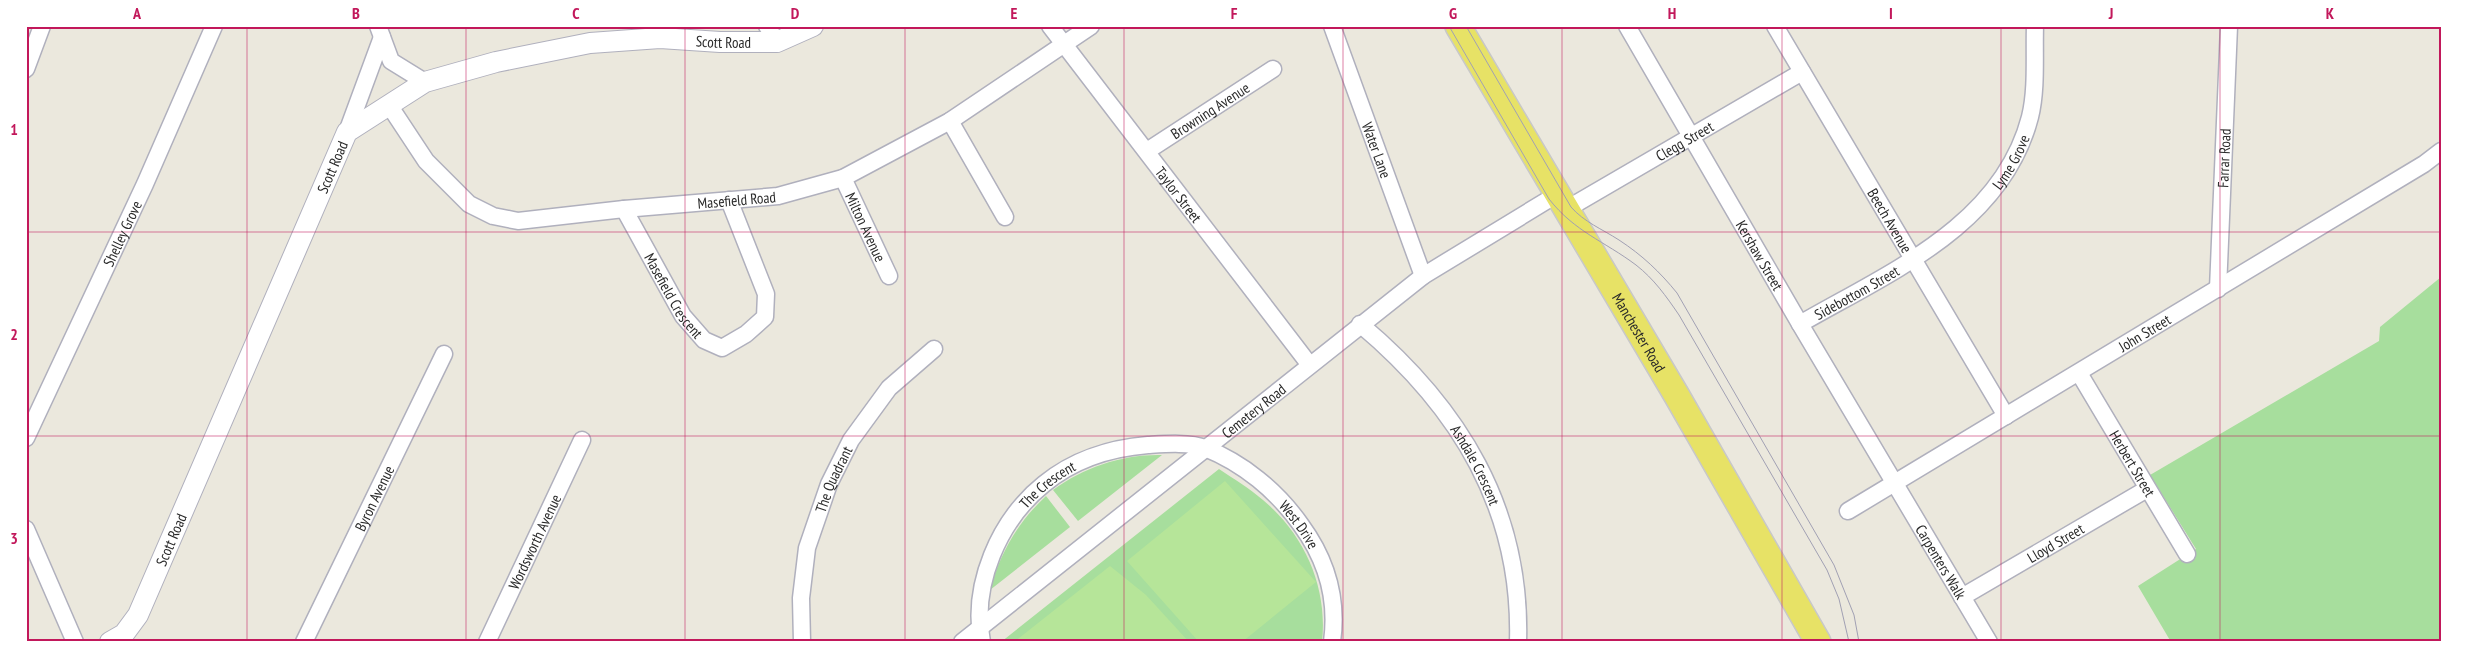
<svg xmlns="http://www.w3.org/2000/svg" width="2467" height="668" viewBox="0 0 2467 668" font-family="'PT Sans Narrow',sans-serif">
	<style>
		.green { fill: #a7de9d }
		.pitch { fill: #b6e599 }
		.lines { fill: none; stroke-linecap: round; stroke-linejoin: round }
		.minor-casing { stroke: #b0b0bd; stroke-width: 19 }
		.tertiary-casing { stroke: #b0b0bd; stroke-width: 22 }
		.primary-casing { stroke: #c8c8c8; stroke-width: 28 }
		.minor { stroke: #fff; stroke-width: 16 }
		.tertiary { stroke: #fff; stroke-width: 20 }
		.primary { stroke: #e7e266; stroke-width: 25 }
		.tram { stroke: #a1a0b3; stroke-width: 1 }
		.grid { fill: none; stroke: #c2185b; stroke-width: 1; stroke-opacity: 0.55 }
		.labels { text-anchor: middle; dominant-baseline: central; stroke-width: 4; stroke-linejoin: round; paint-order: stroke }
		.street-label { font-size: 15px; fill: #2a2a2a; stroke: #fff }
		.neatline { fill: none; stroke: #c2185b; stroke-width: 2 }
		.grid-label { font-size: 16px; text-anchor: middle; font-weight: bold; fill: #c2185b }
	</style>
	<rect width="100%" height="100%" fill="#ebe8dd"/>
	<!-- green -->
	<path class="green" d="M2441,277V642H2171L2138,586L2196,549L2150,475L2379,341L2380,327Z
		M1162,455L1078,521L1053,490C1084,467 1124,454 1162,455Z
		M1219,469C1234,479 1249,488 1263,500C1305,535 1328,588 1322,642H1001Z
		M1046,496L1070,527L990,590C1000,553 1018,522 1046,496Z"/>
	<!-- pitch -->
	<path class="pitch" d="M1225,481L1316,582L1242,642H1199L1127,561Z
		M1110,566L1146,595L1189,642H1014Z"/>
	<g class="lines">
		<defs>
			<g id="minor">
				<path d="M378,26L391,61L425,82"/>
				<path d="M767,26L777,42"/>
				<path id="s1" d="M1050,26L1309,364"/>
				<path id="s2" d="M1332,26L1423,276"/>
				<path id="s3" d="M1627,26L1800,324L1989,642"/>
				<path id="s4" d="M1775,26L2006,416"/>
				<path d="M26,69L42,26"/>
				<path id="s5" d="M389,105L426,161L469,204L493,216L518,221L624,209L778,196L843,178L950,121L1091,26"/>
				<path d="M950,121L1005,217"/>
				<path d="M347,132L382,37"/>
				<path id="s6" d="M1147,151L1273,69"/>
				<path id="s7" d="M843,178L889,276"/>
				<path id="s8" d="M624,209L683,316L704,340L722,348L746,334L765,317L766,294L729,200"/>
				<path id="s9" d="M1565,210L1802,72"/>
				<path id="s10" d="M2218,289L2229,26"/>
				<path id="s11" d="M1360,324C1459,407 1522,509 1518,642"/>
				<path id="s12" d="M1800,324C1888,273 2002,226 2030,117C2037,89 2034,55 2035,26"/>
				<path id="s13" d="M2079,373L2187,554"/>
				<path id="s14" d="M26,438L145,184L214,26"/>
				<path id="s15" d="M1848,511L2424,164L2441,151"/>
				<path d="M26,529L75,642"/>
				<path id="s16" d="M1962,597L2147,489"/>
				<path id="s17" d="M304,642L444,354"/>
				<path id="s18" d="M487,642L582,440"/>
				<path id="s19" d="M802,642L801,598L807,548L829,484L851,440L889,388L934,349"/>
				<path id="s20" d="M962,642L1423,276L1556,195"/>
				<path id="s21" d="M982,642C971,585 999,520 1044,484C1073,460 1111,448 1148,445C1165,444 1189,442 1205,448C1243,463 1277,491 1301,525C1326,559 1338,599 1332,642"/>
			</g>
			<g id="tertiary">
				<path id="s22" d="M110,642L124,634L138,615L347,132L425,82L496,62L590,43L660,38L720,42H777L813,26"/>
			</g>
			<g id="primary">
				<path id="s23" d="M1458,26L1677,396L1818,642"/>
			</g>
		</defs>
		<!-- minor casing -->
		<use href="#minor" class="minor-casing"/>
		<!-- tertiary casing -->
		<use href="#tertiary" class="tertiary-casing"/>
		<!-- primary casing -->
		<use href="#primary" class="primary-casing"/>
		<!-- minor -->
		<use href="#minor" class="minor"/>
		<!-- tertiary -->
		<use href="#tertiary" class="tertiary"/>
		<!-- primary -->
		<use href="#primary" class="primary"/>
		<!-- tram -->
		<path class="tram" d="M1449,26L1549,199C1575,232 1604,241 1636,265C1654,279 1666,296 1679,315L1827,570L1839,599L1849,642
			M1466,26L1571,207C1584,222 1602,229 1619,240C1642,255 1660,272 1677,293L1834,565L1854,615L1859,642"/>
	</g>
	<!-- grid -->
	<path class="grid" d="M247,26V642M466,26V642M685,26V642M905,26V642M1124,26V642M1343,26V642M1562,26V642M1782,26V642M2001,26V642M2220,26V642M26,232H2441M26,436H2441"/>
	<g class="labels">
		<!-- street labels -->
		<g class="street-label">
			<text stroke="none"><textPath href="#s22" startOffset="962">Scott Road</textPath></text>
			<text stroke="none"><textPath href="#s6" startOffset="75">Browning Avenue</textPath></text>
			<text stroke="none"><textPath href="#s9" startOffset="138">Clegg Street</textPath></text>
			<text stroke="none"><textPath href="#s2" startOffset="132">Water Lane</textPath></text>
			<text stroke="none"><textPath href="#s10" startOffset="131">Farrar Road</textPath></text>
			<text stroke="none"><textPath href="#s12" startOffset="270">Lyme Grove</textPath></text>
			<text stroke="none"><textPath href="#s22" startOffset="528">Scott Road</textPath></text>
			<text stroke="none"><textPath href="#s1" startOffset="212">Taylor Street</textPath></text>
			<text stroke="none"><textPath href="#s5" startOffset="400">Masefield Road</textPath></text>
			<text stroke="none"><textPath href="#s4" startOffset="226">Beech Avenue</textPath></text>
			<text stroke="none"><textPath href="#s7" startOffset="54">Milton Avenue</textPath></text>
			<text stroke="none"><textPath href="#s14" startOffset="226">Shelley Grove</textPath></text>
			<text stroke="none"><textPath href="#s3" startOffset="265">Kershaw Street</textPath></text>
			<text stroke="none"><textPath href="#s12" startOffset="65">Sidebottom Street</textPath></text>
			<text stroke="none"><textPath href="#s8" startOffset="100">Masefield Crescent</textPath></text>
			<text stroke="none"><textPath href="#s15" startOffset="346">John Street</textPath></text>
			<text stroke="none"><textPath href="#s23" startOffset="356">Manchester Road</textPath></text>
			<text stroke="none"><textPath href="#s20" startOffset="372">Cemetery Road</textPath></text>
			<text stroke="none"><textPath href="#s13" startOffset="105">Herbert Street</textPath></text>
			<text stroke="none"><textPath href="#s11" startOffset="184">Ashdale Crescent</textPath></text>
			<text stroke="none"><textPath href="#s19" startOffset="168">The Quadrant</textPath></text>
			<text stroke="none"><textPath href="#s21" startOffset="180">The Crescent</textPath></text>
			<text stroke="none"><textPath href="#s17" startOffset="160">Byron Avenue</textPath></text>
			<text stroke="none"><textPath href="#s21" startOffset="471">West Drive</textPath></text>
			<text stroke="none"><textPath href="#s22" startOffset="122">Scott Road</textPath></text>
			<text stroke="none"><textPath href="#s18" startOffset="111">Wordsworth Avenue</textPath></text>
			<text stroke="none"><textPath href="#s16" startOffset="108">Lloyd Street</textPath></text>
			<text stroke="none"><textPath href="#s3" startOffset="621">Carpenters Walk</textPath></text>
		</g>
	</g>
	<!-- border -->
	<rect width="2467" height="668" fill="none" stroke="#ffffff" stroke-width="55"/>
	<rect x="28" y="28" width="2412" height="612" class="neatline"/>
	<g class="grid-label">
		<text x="137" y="19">A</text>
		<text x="356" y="19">B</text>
		<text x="576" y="19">C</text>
		<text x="795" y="19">D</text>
		<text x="1014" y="19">E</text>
		<text x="1234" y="19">F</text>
		<text x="1453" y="19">G</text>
		<text x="1672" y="19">H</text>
		<text x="1891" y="19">I</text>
		<text x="2111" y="19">J</text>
		<text x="2330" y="19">K</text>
		<text x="14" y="135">1</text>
		<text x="14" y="340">2</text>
		<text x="14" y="544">3</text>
	</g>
</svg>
